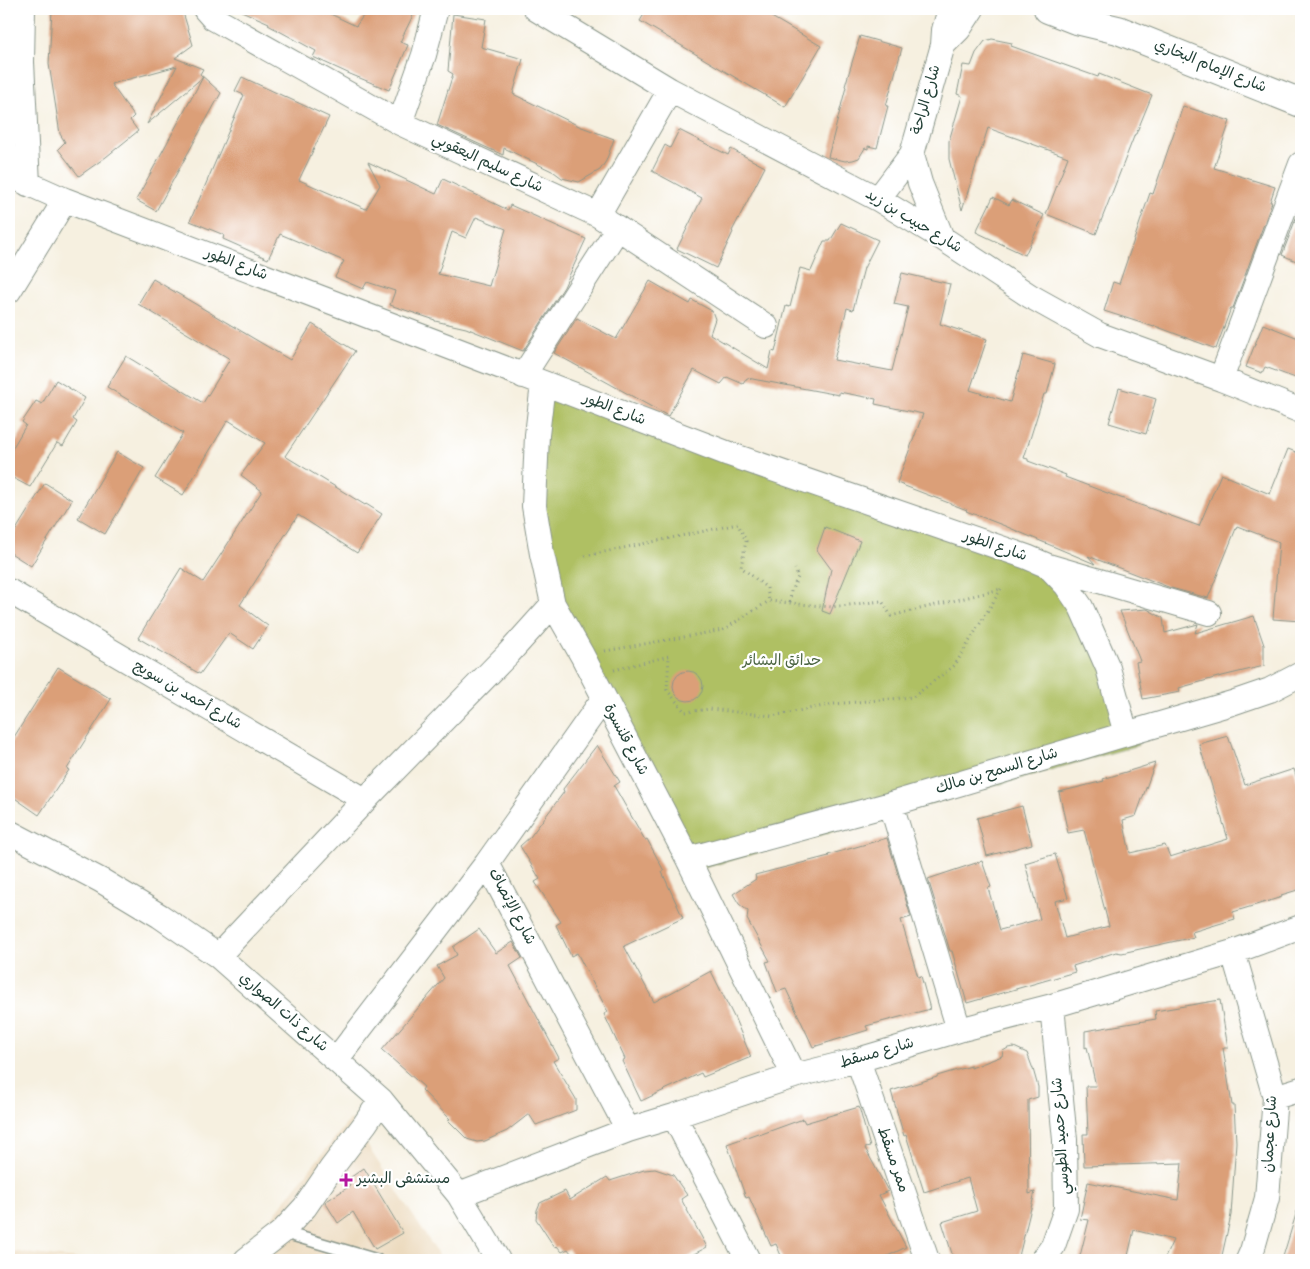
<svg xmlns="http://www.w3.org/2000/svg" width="1310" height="1269" viewBox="0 0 1310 1269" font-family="'Gochi Hand','Playpen Sans Arabic',sans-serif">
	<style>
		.built { fill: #ebd8ba }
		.green { fill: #afc063; stroke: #677e4c }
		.building { fill: #db9f78; fill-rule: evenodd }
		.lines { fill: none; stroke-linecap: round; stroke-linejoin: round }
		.service-casing { stroke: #8a968a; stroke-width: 14 }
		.minor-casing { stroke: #8a968a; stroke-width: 26 }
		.tertiary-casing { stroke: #8a968a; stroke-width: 30 }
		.path { stroke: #8a968a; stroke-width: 3; stroke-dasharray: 1 4; stroke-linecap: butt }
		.service { stroke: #fff; stroke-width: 11 }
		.minor { stroke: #fff; stroke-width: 24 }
		.tertiary { stroke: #fff; stroke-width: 28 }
		.poi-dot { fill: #b5179e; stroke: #fff; stroke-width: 2 }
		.labels { text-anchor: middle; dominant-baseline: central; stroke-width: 4.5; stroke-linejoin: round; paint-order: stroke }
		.street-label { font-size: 15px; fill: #1f3d34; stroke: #fff }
		.park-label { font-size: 15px; fill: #4a6442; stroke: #fff }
		.poi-label { font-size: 15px; fill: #1f3d34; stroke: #fff; text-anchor: start }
	</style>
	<rect width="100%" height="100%" fill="#fff"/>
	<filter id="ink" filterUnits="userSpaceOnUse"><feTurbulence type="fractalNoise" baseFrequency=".02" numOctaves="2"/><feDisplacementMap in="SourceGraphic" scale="10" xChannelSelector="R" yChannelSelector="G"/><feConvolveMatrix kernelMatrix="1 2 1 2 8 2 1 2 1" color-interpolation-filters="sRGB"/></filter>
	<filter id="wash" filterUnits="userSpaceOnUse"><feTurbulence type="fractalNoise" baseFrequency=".0096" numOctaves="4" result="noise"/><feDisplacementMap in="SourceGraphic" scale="20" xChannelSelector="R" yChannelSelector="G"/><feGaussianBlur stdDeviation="1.12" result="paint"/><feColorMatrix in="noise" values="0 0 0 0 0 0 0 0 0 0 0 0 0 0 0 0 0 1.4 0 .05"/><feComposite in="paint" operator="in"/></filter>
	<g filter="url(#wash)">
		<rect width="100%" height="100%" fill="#f6f0e0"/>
		<!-- built -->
		<path class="built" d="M350,1119L442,1260H221L234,1255L252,1242Z
			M9,1251L84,1260H9Z"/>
		<!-- green -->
		<path class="green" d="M536,383L1052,570L1102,644L1138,745L692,871L561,600L542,500Z"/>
		<g id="blocks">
			<!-- building -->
			<path class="building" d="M52,9H182L193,45L175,58L203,69L200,74L221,93L156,211L136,200L203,77L147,124L177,66L111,84L134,116L130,120L138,131L106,157L79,176L58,149L65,142L60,134L49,64Z
				M237,9H320L356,26L368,9H416L400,42L408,45L389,90L350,74L313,57L316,51L268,25L269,23Z
				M647,9H758L821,46L785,107L640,21Z
				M453,14L486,19L481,47L523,59L513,94L579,126L614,139L606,161L600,170L579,182L562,178L554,172L504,148L503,155L437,125L453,74L448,71Z
				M860,36L902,48L886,106H888L877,148L868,146V149L865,148L859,158L853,160L845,161L828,157L846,87L845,86Z
				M992,39L1012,43L1011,46L1098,77L1099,74L1152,95L1136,134H1135L1096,234L1046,214L1068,157L988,128L962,210L949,159V141L962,96L957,94L963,65L971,66L976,53L985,41Z
				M242,77L329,117L299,180L366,209L380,185L368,162L436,194L443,179L508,210L510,205L586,239L564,287L523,351L466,328L435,321V320L390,305L395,291L367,282L363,289L335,277L344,261L280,234L268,259L223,239L224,235L190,221L244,95L235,91ZM476,217L506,229L489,286L438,274L452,232L466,238Z
				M1183,106L1230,121L1214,168L1275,187L1270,202H1272L1233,308H1231L1216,349L1155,326L1154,327L1104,311L1113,282L1119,284L1150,193L1153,194Z
				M679,130L728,155L731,149L765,167L732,231L733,232L716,268L677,249L702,198L652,171L665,145L670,148Z
				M993,197L1009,205L1012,200L1044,215L1025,255L976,232Z
				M1298,213L1301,214V263L1282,255Z
				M841,223L878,240L864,268L853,310L847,308L834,360L892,371L908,307L894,304L902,273L950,284L940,324L987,339L970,390L1010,402L1023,355L1055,364L1047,394H1044L1024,458L1028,459V461L1066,475L1065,477L1118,497L1199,526L1221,474L1270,494L1288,449L1301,454V621L1273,619L1279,542L1237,526L1208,598L1171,588L1088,556L1095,564L1005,526L966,511L967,510L897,483L923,414L875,404L876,399L839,392V395L747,378L743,384L727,377L721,384L694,370L668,416L554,353L577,318L616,339L650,281L690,304L692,300L712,311L715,319L710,334L768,369L772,351L775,352L786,306L790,307L800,268L811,271L824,241H830Z
				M153,279L290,360L312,324L355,351L285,456L365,505L366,504L382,514L357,553L298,515L240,605L268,626L253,649L229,633L200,674L138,638L181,568L203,582L262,491L241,475L265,443L228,420L183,495L155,478L183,433L107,387L126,356L203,403L230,359L138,304Z
				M1263,324L1301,339V380L1265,367L1262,373L1246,367Z
				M56,380L85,398L73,419L77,422L63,446L57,443L30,487L9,476V454L26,425L22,422L36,401L42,404Z
				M1119,388L1156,399L1146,434L1109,423Z
				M117,452L144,468L105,534L78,518Z
				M45,483L72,500L31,566L9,552V541Z
				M825,527L860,541L830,614L822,611L831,569L817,550Z
				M1147,609L1163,618L1165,633L1198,624L1195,633L1254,616L1264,645V666L1218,677L1179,688L1180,692L1143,699L1136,662L1140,661L1120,611Z
				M58,667L111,699L67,769L69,770L39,815L9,794V745Z
				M673 686a15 15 0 1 1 30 0a15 15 0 1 1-30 0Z
				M1228,736L1245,785L1294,769L1301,793V889L1281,895L1282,897L1233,912L1235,919L1192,932L1194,937L1122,953L1116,952L1073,966L1075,972L967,1003L952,951H950L928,879L982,861L991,887L988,888L1000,930L1040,919L1025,863L1055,854L1068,898L1055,901L1065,938L1109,926L1084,830L1068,833L1059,792L1104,781L1103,779L1155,763L1136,816L1123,820L1130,853L1165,845L1170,857L1228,839L1199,744Z
				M597,745L620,782L614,786L645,840L647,839L664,871L662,872L683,918L624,946L654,1002L711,971L735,1019L751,1057L703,1077L701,1073L641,1101L622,1061L625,1059L604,1014L608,1012L577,953L571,956L556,925L561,922L535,882L540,879L520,846L530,837L564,792L563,789Z
				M1022,806L1032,844L987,856L977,818Z
				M887,838L911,917L901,920L918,977L921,976L930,1009L866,1026L868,1030L813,1047L786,989L777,992L766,962L770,961L747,919L748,911L739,904L733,894L756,879L755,875L829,856L828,855Z
				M479,929L496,953L513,942L522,958L510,966L559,1058L553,1061L576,1099V1110L536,1125L529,1114L507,1131L485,1141L477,1142L467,1139L448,1120L450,1119L422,1090L424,1087L382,1050L444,978L437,966L457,955L453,947Z
				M1220,1000L1228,1048H1223L1232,1105H1234L1236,1142L1231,1215L1221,1260H1164L1173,1240L1134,1230L1127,1260H1079L1089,1220L1080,1219L1088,1182L1178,1200L1182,1163L1084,1166L1083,1134H1088L1086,1086H1096L1087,1047L1085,1048V1031L1156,1019L1155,1011Z
				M1014,1047L1027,1053L1033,1069L1038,1087V1097L1028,1100L1029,1194L1035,1192L1018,1260H954L942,1222L977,1211L968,1178L924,1192L906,1135L904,1136L891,1091L937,1077V1076L971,1066V1068L1002,1056L1003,1051L1008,1048Z
				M859,1107L870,1147L865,1148L888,1191L879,1195L906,1247L880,1260H783L776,1244L771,1246L749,1197L746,1198L727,1144L758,1133L759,1135L803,1119L805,1123Z
				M364,1168L403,1233L375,1249L353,1212L338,1223L325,1202L350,1186L347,1180Z
				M655,1169L673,1175L687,1195L681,1199L707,1247L683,1260H576L568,1249L562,1252L557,1246L555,1248L536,1219L537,1210L540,1203L565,1191L570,1200L607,1177L610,1181L644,1170Z
				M1297,1211L1301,1212V1260H1282Z"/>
		</g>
	</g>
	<g filter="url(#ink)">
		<use href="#blocks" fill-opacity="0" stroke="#8a968a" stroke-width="1"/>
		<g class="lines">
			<defs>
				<path id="service" d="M282,1232L377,1260"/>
				<path id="minor" d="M23,9L22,62L28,184
					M205,9L213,18L400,123L598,215L766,326
					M536,9L670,90L878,199L942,238L1030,296L1100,335L1221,379L1301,411
					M943,45L959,29L972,9
					M400,123L424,55L436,9
					M912,154L920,183L942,238
					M9,175L65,200L729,454L1027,557L1048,566L1066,585L1081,607L1108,668L1126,734
					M878,199L912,154L943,45L944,30L950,9
					M598,215L670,90
					M9,291L65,200
					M523,376L618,228
					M1221,379L1301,164
					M543,384L537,435L534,506L542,554L553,604L582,655L688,859L794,1076
					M1048,566L1209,613
					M9,591L365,800
					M604,698L487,863L628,1130
					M891,804L959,1030
					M9,832L102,881L160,916L218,956L381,1100L459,1195L498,1260
					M688,859L891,804L1126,734L1232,703L1270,690L1301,674
					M1233,952L1275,1097L1267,1198L1252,1251L1248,1260
					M218,956L365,800L508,654L553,604
					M336,1060L487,863
					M858,1060L927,1260
					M1275,1097L1301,1089
					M674,1116L748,1260
					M459,1195L628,1130L674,1116L794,1076L858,1060L959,1030L1052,1006L1233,952L1301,927
					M246,1260L282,1232L305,1207L331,1169L365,1124L381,1100
					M1043,1260L1053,1246L1066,1209L1065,1140L1052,1006"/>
				<path id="tertiary" d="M1048,9L1076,20L1118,30L1301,103"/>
			</defs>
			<!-- service casing -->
			<use href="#service" class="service-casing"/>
			<!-- minor casing -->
			<use href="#minor" class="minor-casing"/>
			<!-- tertiary casing -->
			<use href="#tertiary" class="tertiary-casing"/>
			<!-- path -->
			<path class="path" d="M585,556L738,524L746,541L741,567L767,588L769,601
				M790,602L791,591L798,577L795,569
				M605,651L723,630L769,601L832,607L882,601L891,616L1001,589
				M614,670L669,656L667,690L685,712L710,709L772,716L834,704L913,697L955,665L1001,589"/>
			<!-- service -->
			<use href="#service" class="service"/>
			<!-- minor -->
			<use href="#minor" class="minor"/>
			<!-- tertiary -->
			<use href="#tertiary" class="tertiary"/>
		</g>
	</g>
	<!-- markers -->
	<path class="poi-dot" d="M343.5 1172.5h5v5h5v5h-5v5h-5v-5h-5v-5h5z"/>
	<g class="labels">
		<!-- street labels -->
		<g class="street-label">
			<text transform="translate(1210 67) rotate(22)">شارع الإمام البخاري</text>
			<text transform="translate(927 100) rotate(-74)">شارع الراحة</text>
			<text transform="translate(487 164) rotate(25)">شارع سليم اليعقوبي</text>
			<text transform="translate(913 222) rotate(31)">شارع حبيب بن زيد</text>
			<text transform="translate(236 265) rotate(21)">شارع الطور</text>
			<text transform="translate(614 410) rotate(21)">شارع الطور</text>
			<text transform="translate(995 547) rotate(19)">شارع الطور</text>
			<text transform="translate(187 696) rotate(30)">شارع أحمد بن سويج</text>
			<text transform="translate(625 740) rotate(62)">شارع قلنسوة</text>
			<text transform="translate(997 772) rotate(-17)">شارع السمح بن مالك</text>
			<text transform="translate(511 907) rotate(62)">شارع الإتصاف</text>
			<text transform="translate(283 1013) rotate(41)">شارع ذات الصواري</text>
			<text transform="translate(877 1054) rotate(-16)">شارع مسقط</text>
			<text transform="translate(1271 1134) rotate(-87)">شارع عجمان</text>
			<text transform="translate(1062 1136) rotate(-94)">شارع حميد الطوسي</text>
			<text transform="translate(892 1160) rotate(71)">ممر مسقط</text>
		</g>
		<!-- park labels -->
		<g class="park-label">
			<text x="782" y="662">حدائق البشائر</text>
		</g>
		<!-- poi labels -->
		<g class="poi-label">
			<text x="357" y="1180">مستشفى البشير</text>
		</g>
	</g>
	<!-- margin -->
	<rect width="1310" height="1269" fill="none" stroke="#fff" stroke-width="30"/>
</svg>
